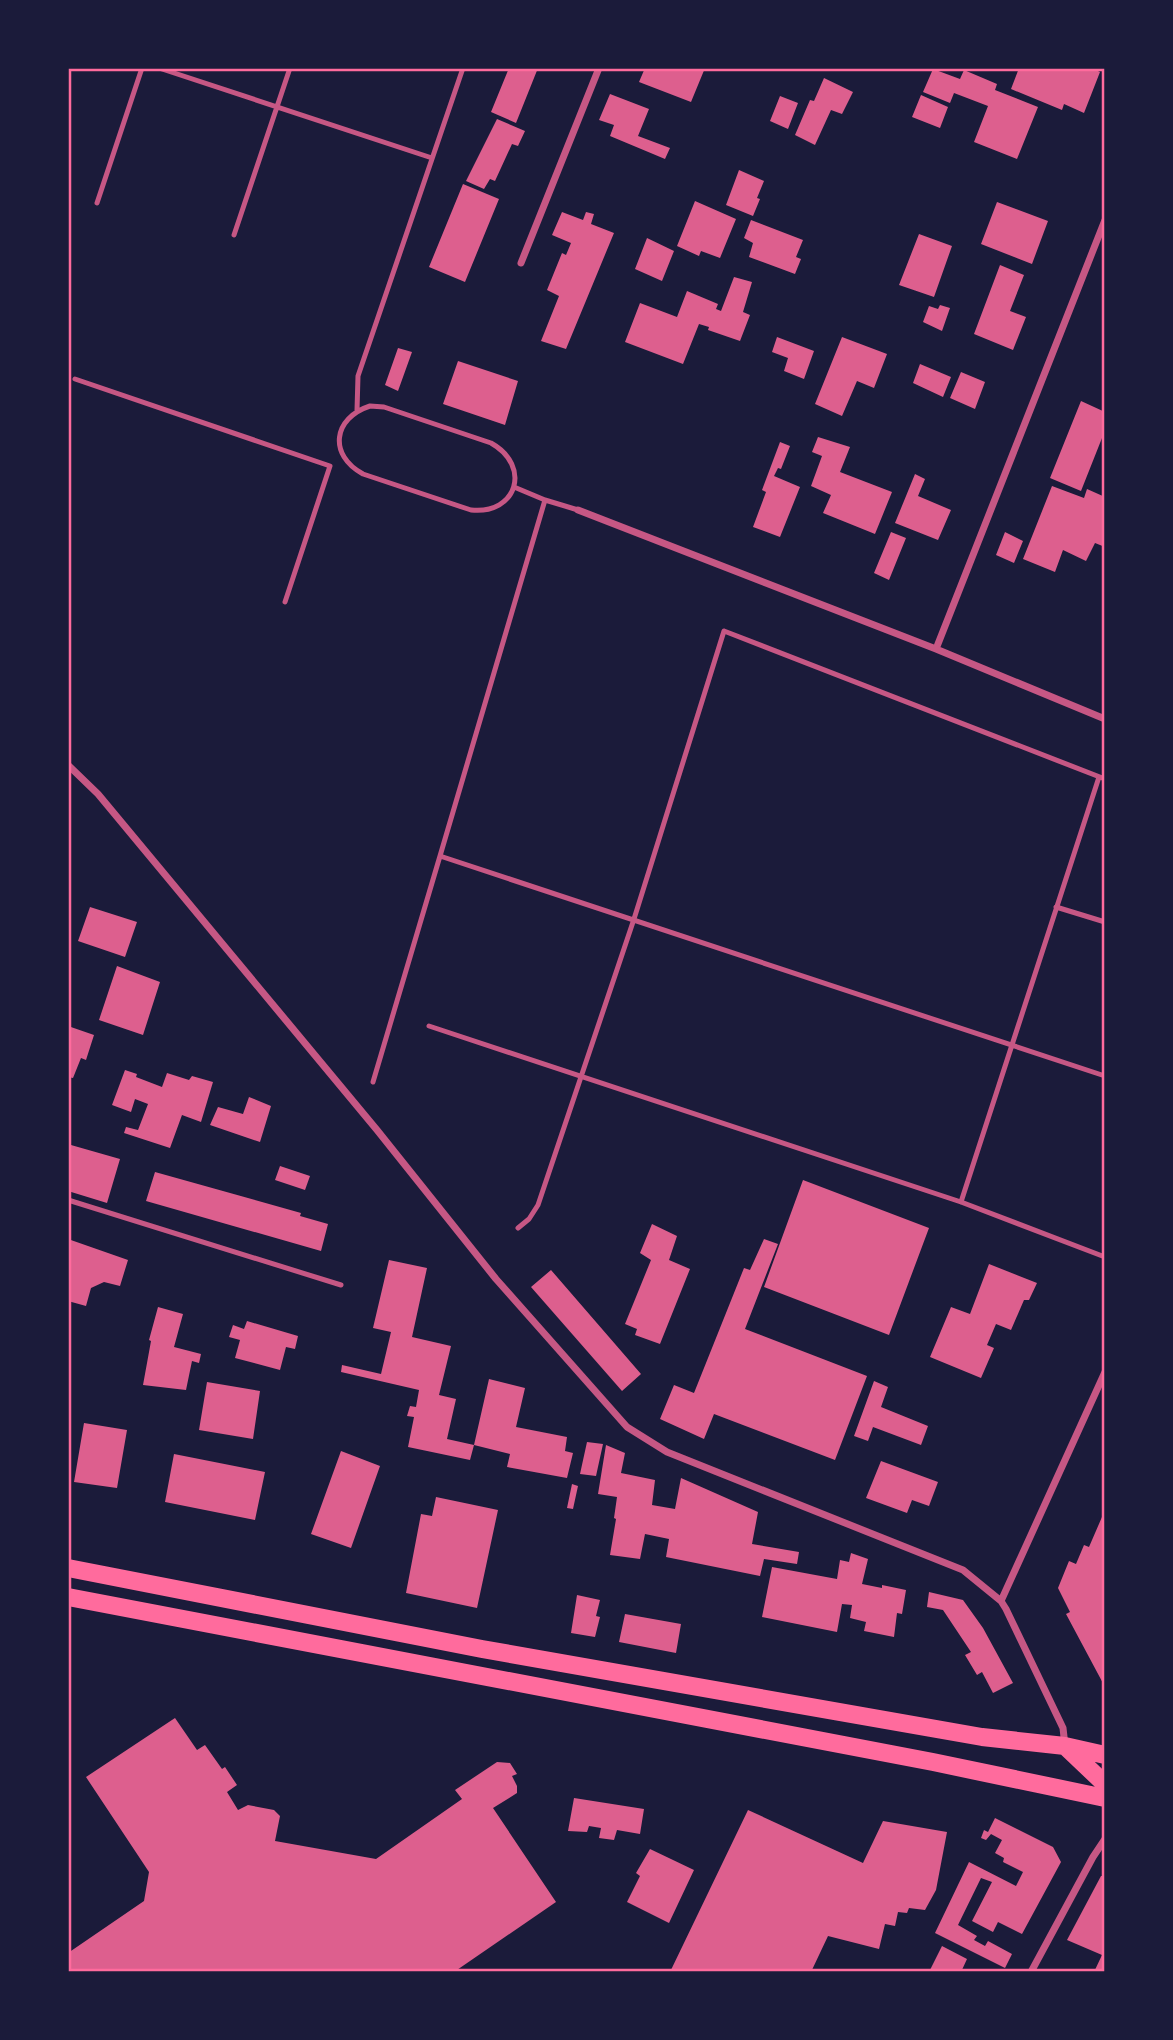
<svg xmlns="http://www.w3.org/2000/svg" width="1173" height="2040" viewBox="0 0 1173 2040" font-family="'Roboto Condensed',sans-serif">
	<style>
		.building { fill: #dd5f8e }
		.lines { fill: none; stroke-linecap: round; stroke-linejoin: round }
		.service { stroke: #c65784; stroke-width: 5 }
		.minor { stroke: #c65784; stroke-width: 7 }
		.primary { stroke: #ff6b9d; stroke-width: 18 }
		.neatline { fill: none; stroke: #ff6b9d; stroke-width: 2.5 }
	</style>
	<rect width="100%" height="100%" fill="#1b1b3a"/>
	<!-- building -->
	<path class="building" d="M509,68H538L516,123L491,112Z
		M645,68H705L691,102L639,82Z
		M1019,68H1092L1100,72L1084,113L1064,104L1062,110L1011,89Z
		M933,69L960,79L964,70L997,84L995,90L1038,107L1017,159L974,142L988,106L954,93L950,103L923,92Z
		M824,78L853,92L842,114L831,110L815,145L795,135L810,100L814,101Z
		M610,94L649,109L638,136L670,148L665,159L610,136L614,125L599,120Z
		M921,95L948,107L940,128L912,117Z
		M780,96L798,103L788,129L770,121Z
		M497,119L525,131L518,146L512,144L495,181L490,179L484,189L466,181Z
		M739,170L764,181L757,198L760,199L753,216L726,205Z
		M463,184L499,199L465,282L429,267Z
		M695,201L736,219L720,258L701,251L699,256L677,246Z
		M997,202L1048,221L1032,264L981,244Z
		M562,212L583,220L586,212L594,214L591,224L614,233L566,349L541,341L559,296L547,290L562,253L566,255L571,243L552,235Z
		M751,220L803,240L796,257L801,259L795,274L749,257L753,243L744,238Z
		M919,234L952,246L934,297L899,285Z
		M647,238L674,251L662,281L635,269Z
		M1000,265L1024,275L1010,311L1026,317L1013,350L974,334Z
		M734,277L752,282L743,312L750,315L740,341L708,330L709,327L699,324L683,364L625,342L640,303L677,317L687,291L718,304L716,309L721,311Z
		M940,305L950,308L942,331L923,322L929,306L938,309Z
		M777,337L814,351L804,379L784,371L788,358L772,352Z
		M842,337L887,354L874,388L857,381L842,416L815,404Z
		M398,348L412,352L398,391L385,385Z
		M458,361L518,381L505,425L443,404Z
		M920,364L951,377L943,397L913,383Z
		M961,372L985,382L975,409L950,398Z
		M1081,401L1105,412V439L1102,438L1081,491L1050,478Z
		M818,437L850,447L840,472L892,492L875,534L823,513L831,495L811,486L822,456L812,452Z
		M780,442L790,446L781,469L778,468L774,476L800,487L780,537L753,527L766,492L762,490Z
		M915,474L925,479L918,496L951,510L938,540L895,523Z
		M1052,486L1084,498L1087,489L1105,497V547L1095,543L1086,561L1063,550L1055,572L1023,559Z
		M891,532L906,538L889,580L874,573Z
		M1005,532L1023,541L1014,563L996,555Z
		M90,907L137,922L125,957L78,941Z
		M117,966L160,982L143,1035L99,1020Z
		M68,1026L94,1035L86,1060L81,1058L73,1078L68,1077Z
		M125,1070L137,1074L136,1077L162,1087L167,1073L189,1080L192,1076L213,1082L201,1122L182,1115L170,1148L124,1133L126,1127L138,1130L148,1104L135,1099L131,1112L112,1105Z
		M249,1097L271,1106L260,1142L210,1125L218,1107L243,1114Z
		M71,1145L120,1159L107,1203L68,1191V1153Z
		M280,1166L310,1176L305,1190L275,1180Z
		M155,1172L301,1213L300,1216L328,1224L321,1251L146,1201Z
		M803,1180L929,1228L889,1335L764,1287Z
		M652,1224L677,1236L669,1260L690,1269L660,1344L635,1335L637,1329L625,1324L651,1260L640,1253Z
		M68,1239L128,1260L120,1286L104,1282L91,1288L86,1306L68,1301Z
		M764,1239L778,1244L745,1329L867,1376L835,1460L714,1414L704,1439L660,1419L674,1385L694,1393L744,1268L750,1270Z
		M389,1260L427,1268L412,1337L451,1346L439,1395L456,1399L447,1439L474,1445L470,1460L408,1447L414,1417L407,1416L410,1406L416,1407L419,1390L341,1372L342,1365L381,1374L391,1332L373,1328Z
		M989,1264L1037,1283L1029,1300H1024L1011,1330L996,1324L987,1345L994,1348L981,1378L930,1357L951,1307L970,1314Z
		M551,1270L641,1374L622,1391L531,1287Z
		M158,1307L183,1314L174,1347L201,1354L199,1363L192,1361L186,1390L143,1385L151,1341L149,1340Z
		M247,1321L298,1336L295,1349L286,1347L280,1370L235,1358L240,1340L229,1337L233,1325L244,1329Z
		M489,1379L525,1388L516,1427L567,1437L565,1451L573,1453L567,1478L507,1467L510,1454L474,1445Z
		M874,1381L888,1387L881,1407L928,1426L921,1445L873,1427L868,1441L854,1436Z
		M207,1382L260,1391L253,1439L199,1430Z
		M84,1423L127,1430L117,1488L74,1482Z
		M587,1442L603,1444L596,1476L580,1474Z
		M606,1445L625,1453L621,1473L655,1480L652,1505L675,1509L681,1478L758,1512L752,1544L799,1552L797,1564L764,1559L760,1576L666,1557L669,1539L645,1534L640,1559L610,1555L616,1519L614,1518L617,1497L598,1494Z
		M341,1451L380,1466L351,1548L311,1534Z
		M174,1454L265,1472L255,1520L165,1502Z
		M881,1461L938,1482L929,1506L912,1500L907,1513L866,1498Z
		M572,1484L578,1486L573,1509L567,1508Z
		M436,1497L498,1510L477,1608L406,1593L421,1514L432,1516Z
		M1105,1510V1687L1066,1614L1070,1612L1058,1588L1069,1561L1076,1564L1084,1545L1089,1547Z
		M851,1553L868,1559L862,1584L882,1588V1585L906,1590L902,1614L897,1613L894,1637L864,1631L866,1622L850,1618L852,1605L842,1604L837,1632L762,1617L772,1567L837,1579L840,1560L849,1562Z
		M929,1592L963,1600L983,1628L1013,1683L993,1693L982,1672L977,1675L965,1655L971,1652L943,1610L927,1607Z
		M577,1595L600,1600L596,1616L600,1617L595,1637L571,1633Z
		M625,1614L681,1624L676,1653L619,1642Z
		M175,1718L197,1750L205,1745L222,1769L225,1767L237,1785L227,1792L238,1810L248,1805L274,1810L280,1816L275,1841L376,1859L462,1799L455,1790L497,1762L510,1763L517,1774L512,1776L517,1786V1793L493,1808L556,1902L454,1972H68V1953L144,1901L149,1872L86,1777Z
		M574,1798L644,1809L640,1834L617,1830L614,1840L599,1838L601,1828L589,1826L587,1832L568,1831Z
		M748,1810L863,1863L883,1821L947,1832L936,1890L925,1910L909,1908L907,1913L898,1912L895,1926L885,1924L879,1949L828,1936L811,1972H670Z
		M995,1818L1053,1847L1061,1862L1022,1934L998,1922L993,1932L972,1921L992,1882L981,1878L958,1925L977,1936L974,1940L985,1946L988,1941L1012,1954L1005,1968L935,1933L969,1862L1016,1886L1023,1872L1003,1862L1004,1858L995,1853L1002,1840L991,1834L986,1840L981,1838L984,1830L988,1832Z
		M650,1849L694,1870L669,1923L627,1902L640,1876L636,1873Z
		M1101,1876H1105V1972H1094L1102,1955L1067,1940Z
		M942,1946L967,1959L961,1972H929Z"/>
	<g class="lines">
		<!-- service -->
		<path class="service" d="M159,68L432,158
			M97,203L142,68
			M234,235L290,68
			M75,379L330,466L285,602
			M370,406L384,407L491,443C532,466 517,515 471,510L363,474C328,455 333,418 370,406Z
			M357,410L358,376L463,68
			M514,487L545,500
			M578,510L545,500L440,856L1105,1076
			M1056,907L1105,922
			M429,1026L961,1202L1105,1257
			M373,1082L440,856
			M68,1200L341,1285
			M961,1202L1099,777
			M518,1228L529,1219L538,1205L634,919L724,631L1105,779"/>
		<!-- minor -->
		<path class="minor" d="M521,263L599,68
			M578,510L936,649L1105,719
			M936,649L1105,220
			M68,765L98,794L377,1130L496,1279L627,1427L667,1452L963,1570L1001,1601L1006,1609L1063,1728L1065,1746
			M1001,1601L1105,1372
			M1031,1972L1093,1857L1105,1839"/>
		<!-- primary -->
		<path class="primary" d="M68,1568L482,1649L982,1737L1065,1746L1105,1755
			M68,1597L933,1762L1105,1798
			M1065,1746L1105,1784"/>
	</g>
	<!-- border -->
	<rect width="1173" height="2040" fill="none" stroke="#1b1b3a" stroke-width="140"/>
	<rect x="70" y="70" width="1033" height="1900" class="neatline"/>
</svg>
